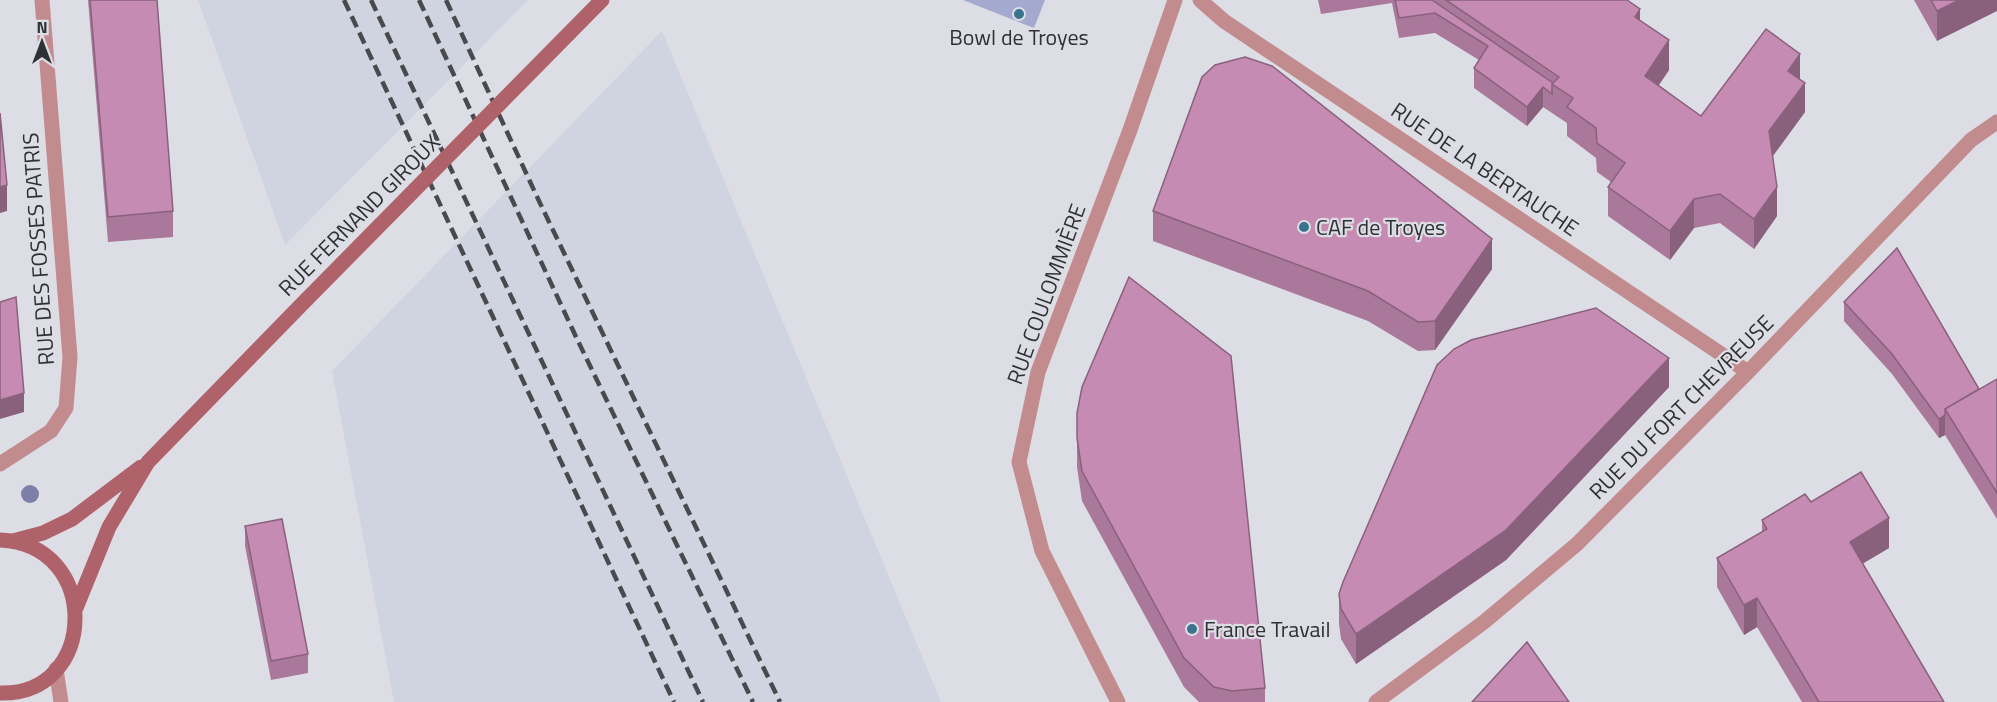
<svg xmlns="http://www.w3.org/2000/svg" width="1997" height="702" viewBox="0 0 1997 702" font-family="'Titillium Web',sans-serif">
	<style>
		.built { fill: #d0d3e0 }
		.green { fill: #a4aacf }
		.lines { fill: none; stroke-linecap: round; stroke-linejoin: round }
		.street { stroke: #c28c8f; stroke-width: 15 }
		.secondary { stroke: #af6269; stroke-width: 15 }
		.rail { stroke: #494a4e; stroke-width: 4.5; stroke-dasharray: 12 6; stroke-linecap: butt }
		.secondary-bridge { stroke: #af6269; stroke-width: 15 }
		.tree { fill: #7d7fa8 }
		.wall { fill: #a9789a }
		.shaded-wall { fill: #8a617d }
		.building { fill: #c58bb3; stroke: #8a617d; stroke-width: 1.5 }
		.poi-dot { fill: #3b728d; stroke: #dddee5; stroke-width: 2 }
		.labels { text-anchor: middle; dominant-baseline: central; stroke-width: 4.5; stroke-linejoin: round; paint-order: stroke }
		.poi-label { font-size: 22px; fill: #303134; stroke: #dddee5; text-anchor: start }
		.street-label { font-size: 22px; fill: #303134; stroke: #dddee5 }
	</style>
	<rect width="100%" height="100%" fill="#dddee5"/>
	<!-- built -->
	<path class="built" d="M198,0H528L285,245Z
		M662,31L941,702H394L332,371Z"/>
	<!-- green -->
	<path class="green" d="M963,0H1045L1034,28Z"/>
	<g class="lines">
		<!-- street -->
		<path class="street" d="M1200,0L1224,21L1748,372
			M0,464L51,431L66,408L70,357L42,0
			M56,669L61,702
			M1118,702L1042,551L1019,462L1038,372L1130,130L1175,0
			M1376,702L1484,622L1577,544L1748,372L1971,140L1997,122"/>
		<!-- secondary -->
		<path class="secondary" d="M0,540C102,544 98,696 0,693
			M13,541L43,533L72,519L141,467
			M76,608L109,527L148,462L307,299"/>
		<!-- rail -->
		<path class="rail" d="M344,0L674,702
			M371,0L703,702
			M419,0L577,339L753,702
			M446,0L539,201L780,702"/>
		<!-- secondary-bridge -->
		<path class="secondary-bridge" d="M307,299L602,0"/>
	</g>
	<!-- trees -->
	<circle class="tree" cx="30" cy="494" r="9"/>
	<!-- wall -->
	<path class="wall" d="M88,0H157L173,211V237L108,242Z
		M1318,0H1627L1669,70L1659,85L1701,116L1800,80L1805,112L1773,156L1777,216L1754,249L1720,223L1694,228L1670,260L1608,216V187L1611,182L1597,172L1596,158L1567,136V123L1543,107L1527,126L1474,88V68L1479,60L1435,33L1399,38L1392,3L1321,14Z
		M1914,0H1997L1937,41Z
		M1153,211L1492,269L1435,350L1418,351L1368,321L1153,241Z
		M1844,302L1979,389L1997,379V519L1945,435L1939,438L1892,374L1844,321Z
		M1669,387L1506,560L1356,664L1341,639L1339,624V594Z
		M1077,413L1265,688V702H1199L1184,687L1082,501L1077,467Z
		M1811,502L1889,548L1862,564L1944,702H1802L1757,627L1744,635L1717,587V558L1762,532V520Z
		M245,526L308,654V673L271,680L245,546Z"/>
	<!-- shaded-wall -->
	<path class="shaded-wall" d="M1959,0H1997V11L1937,41V11Z
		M1640,9V38L1635,17Z
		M1669,40V70L1645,105V76Z
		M1800,54V83L1788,71Z
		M1805,83V112L1769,161V131Z
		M1543,87V107L1527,126V107Z
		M7,185V211L0,213V187Z
		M1777,187V216L1754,249V219Z
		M1694,199V228L1670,260V231Z
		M1492,239V269L1435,350V321Z
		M1669,358V387L1506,560L1356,664V634Z
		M24,393V412L0,419V400Z
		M1945,415V435L1939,438V419Z
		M1889,518V548L1850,571V542Z
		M1757,598V627L1744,635V605Z"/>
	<!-- building -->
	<path class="building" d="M90,0H157L173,211L108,217Z
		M1395,0H1432L1553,83L1552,84V94L1543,87L1527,107L1474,68L1488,46L1435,13L1399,18Z
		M1446,0H1627L1640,9L1635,17L1669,40L1645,76L1701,116L1766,29L1800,54L1788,71L1805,83L1769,131L1777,187L1754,219L1720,194L1694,199L1670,231L1608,187L1625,163L1597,143L1596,128L1567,107L1573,98L1552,84L1559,77Z
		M1931,0H1959L1937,11Z
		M1245,57L1272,66L1492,239L1435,321L1418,322L1368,291L1153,211L1202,77L1215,65Z
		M0,113L7,185L0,187Z
		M1897,248L1979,389L1945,409V415L1939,419L1892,354L1844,302Z
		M1129,277L1231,356L1265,688L1232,691L1214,687L1184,658L1082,471L1077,438V413L1082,387Z
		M16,297L24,393L0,400V302Z
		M1596,308L1669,358L1506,530L1356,634L1341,609L1339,594L1343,582L1437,365L1454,349L1471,340Z
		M1997,379V493L1945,409Z
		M1861,472L1889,518L1850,542L1944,702H1819L1757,598L1744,605L1717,558L1767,529L1762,520L1805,494L1811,502Z
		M282,519L308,654L271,661L245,526Z
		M1527,642L1569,702H1472Z"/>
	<!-- markers -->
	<g class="poi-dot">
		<circle cx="1019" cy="14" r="6"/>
		<circle cx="1304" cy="227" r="6"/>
		<circle cx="1192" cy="629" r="6"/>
	</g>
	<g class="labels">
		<!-- poi labels -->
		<g class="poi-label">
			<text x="1019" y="37" text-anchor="middle">Bowl de Troyes</text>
			<text x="1316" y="227">CAF de Troyes</text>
			<text x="1204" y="629">France Travail</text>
		</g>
		<!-- street labels -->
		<g class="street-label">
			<text transform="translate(1485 169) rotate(34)">RUE DE LA BERTAUCHE</text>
			<text transform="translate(359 215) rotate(-45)">RUE FERNAND GIROUX</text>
			<text transform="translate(38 249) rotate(-94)">RUE DES FOSSES PATRIS</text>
			<text transform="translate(1046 294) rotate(-70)">RUE COULOMMIÈRE</text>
			<text transform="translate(1681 407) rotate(-45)">RUE DU FORT CHEVREUSE</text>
		</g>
	</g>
	<!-- north arrow -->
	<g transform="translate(42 42)" stroke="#dddee5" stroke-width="4.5" paint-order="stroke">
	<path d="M0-4.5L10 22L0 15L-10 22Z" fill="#303134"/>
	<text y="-9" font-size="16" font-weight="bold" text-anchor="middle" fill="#303134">N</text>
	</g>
</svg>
